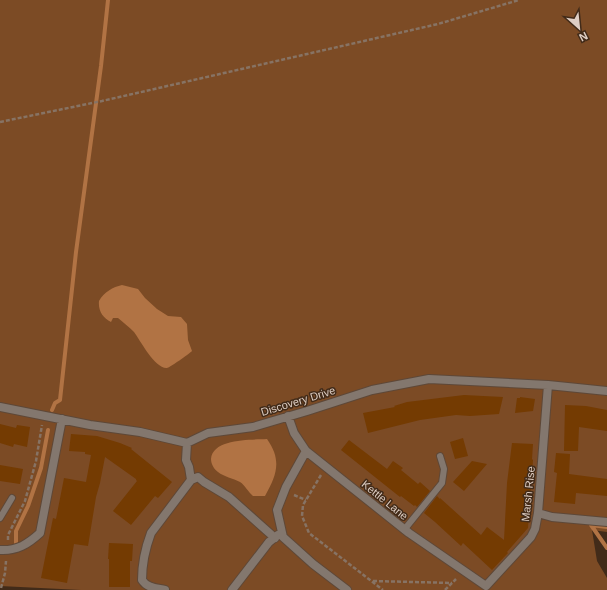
<svg xmlns="http://www.w3.org/2000/svg" width="607" height="590" viewBox="0 0 607 590" font-family="Arial,sans-serif">
	<style>
		.green { fill: #7c4b25 }
		.water { fill: #b17344 }
		.lines { fill: none; stroke-linecap: round; stroke-linejoin: round }
		.stream { stroke: #b17344; stroke-width: 4 }
		.building { fill: #743b02 }
		.lane-casing { stroke: #5e4838; stroke-width: 8 }
		.street-casing { stroke: #5e4838; stroke-width: 10 }
		.path { stroke: #877364; stroke-width: 2.5; stroke-dasharray: 4 2; stroke-linecap: butt }
		.lane { stroke: #83776e; stroke-width: 6 }
		.street { stroke: #83776e; stroke-width: 8 }
		.labels { text-anchor: middle; dominant-baseline: central; stroke-width: 3; stroke-linejoin: round; paint-order: stroke }
		.street-label { font-size: 11px; fill: #decec4; stroke: #422b19 }
	</style>
	<rect width="100%" height="100%" fill="#422b19"/>
	<!-- green -->
	<path class="green" d="M0,0H607V532L592,530L597,561L607,578V590H81L0,586Z"/>
	<!-- water -->
	<path class="water" d="M122,285L138,289L145,298L157,309L168,316L181,317L187,324L188,340L192,351C189,354 169,368 167,368C155,369 140,340 134,332C129,327 123,322 118,318H113L111,322C103,318 98,311 99,301C104,292 113,287 122,285Z
		M267,439C282,460 277,475 265,496H253C248,492 245,485 240,482C233,478 224,477 218,472C214,469 211,464 211,459C213,438 251,440 267,439Z"/>
	<g class="lines">
		<!-- stream -->
		<path class="stream" d="M52,410L55,403L60,400L76,252L101,66L108,0
			M607,527L591,525L607,548
			M16,543V531L28,506L41,468L48,430"/>
	</g>
	<!-- building -->
	<path class="building" d="M464,395L503,397L499,414L470,416L456,415L420,420L368,433L363,413L395,407L394,406L407,402Z
		M520,397L535,399L533,411L515,413L517,398H520Z
		M565,405L586,406L607,410V431L579,427L578,451H564Z
		M0,424L16,428L17,425L30,427L27,447L14,444L13,447L0,443Z
		M71,434L97,436L120,443L132,448L131,449L172,482L158,498L155,496L131,525L113,511L137,481L136,480V479L105,457L100,483L96,497L88,546L74,544L67,583L41,578L53,518L56,519L64,478L86,482L91,455L85,454V452L69,451Z
		M463,438L468,456L455,459L450,442Z
		M349,440L387,469L393,461L403,468L401,470L418,484L420,482L430,491L417,507L415,505L414,506L401,496L400,497L341,450Z
		M512,443L533,444L532,459L533,460L528,528L507,552L508,553L492,570L463,543L461,546L435,522L424,513L437,496L440,499V498L481,535L487,527L504,540L507,483Z
		M556,453L570,454L569,474L607,479V496L576,493L575,504L554,502L557,473L554,472Z
		M472,461L487,464L464,491L453,482Z
		M0,465L23,469L20,484L0,481Z
		M109,543L133,544L132,561H130V587H109V559H108Z"/>
	<g class="lines">
		<defs>
			<path id="lane" d="M0,518L12,498
				M404,530L442,483L444,469L440,456"/>
			<path id="street" d="M0,407L90,425L140,432L187,443L208,433L253,427L307,411L372,390L429,379L548,385L607,391
				M288,416L294,433L306,451L409,533L486,586L531,537L535,529L538,513L548,385
				M187,443L186,460L189,467L191,480
				M306,451L286,487L277,510L283,537L313,564L347,590
				M538,513L552,517L607,522
				M0,550C17,551 28,544 40,533L62,419
				M165,590C156,588 147,588 142,580C142,563 145,549 151,533L191,480L198,477L204,482L229,497L275,538
				M232,590L269,542L278,535"/>
		</defs>
		<!-- lane casing -->
		<use href="#lane" class="lane-casing"/>
		<!-- street casing -->
		<use href="#street" class="street-casing"/>
		<!-- path -->
		<path class="path" d="M0,122L102,101L438,24L519,0
			M321,475L303,505L302,516L309,533L383,590
			M294,495L306,500
			M8,540V535L25,501L36,461L42,425
			M373,581L452,583
			M1,588L5,573L6,561
			M445,590L456,579"/>
		<!-- lane -->
		<use href="#lane" class="lane"/>
		<!-- street -->
		<use href="#street" class="street"/>
	</g>
	<g class="labels">
		<!-- street labels -->
		<g class="street-label">
			<text transform="translate(298 401) rotate(-17)">Discovery Drive</text>
			<text transform="translate(528 494) rotate(-84)">Marsh Rise</text>
			<text transform="translate(385 500) rotate(39)">Kettle Lane</text>
		</g>
	</g>
	<!-- north arrow -->
	<g transform="translate(579 28) rotate(153)" stroke="#422b19" stroke-width="3" paint-order="stroke">
	<path d="M0-3L7 15L0 10L-7 15Z" fill="#decec4"/>
	<text y="-6" font-size="11" font-weight="bold" text-anchor="middle" fill="#decec4">N</text>
	</g>
</svg>
